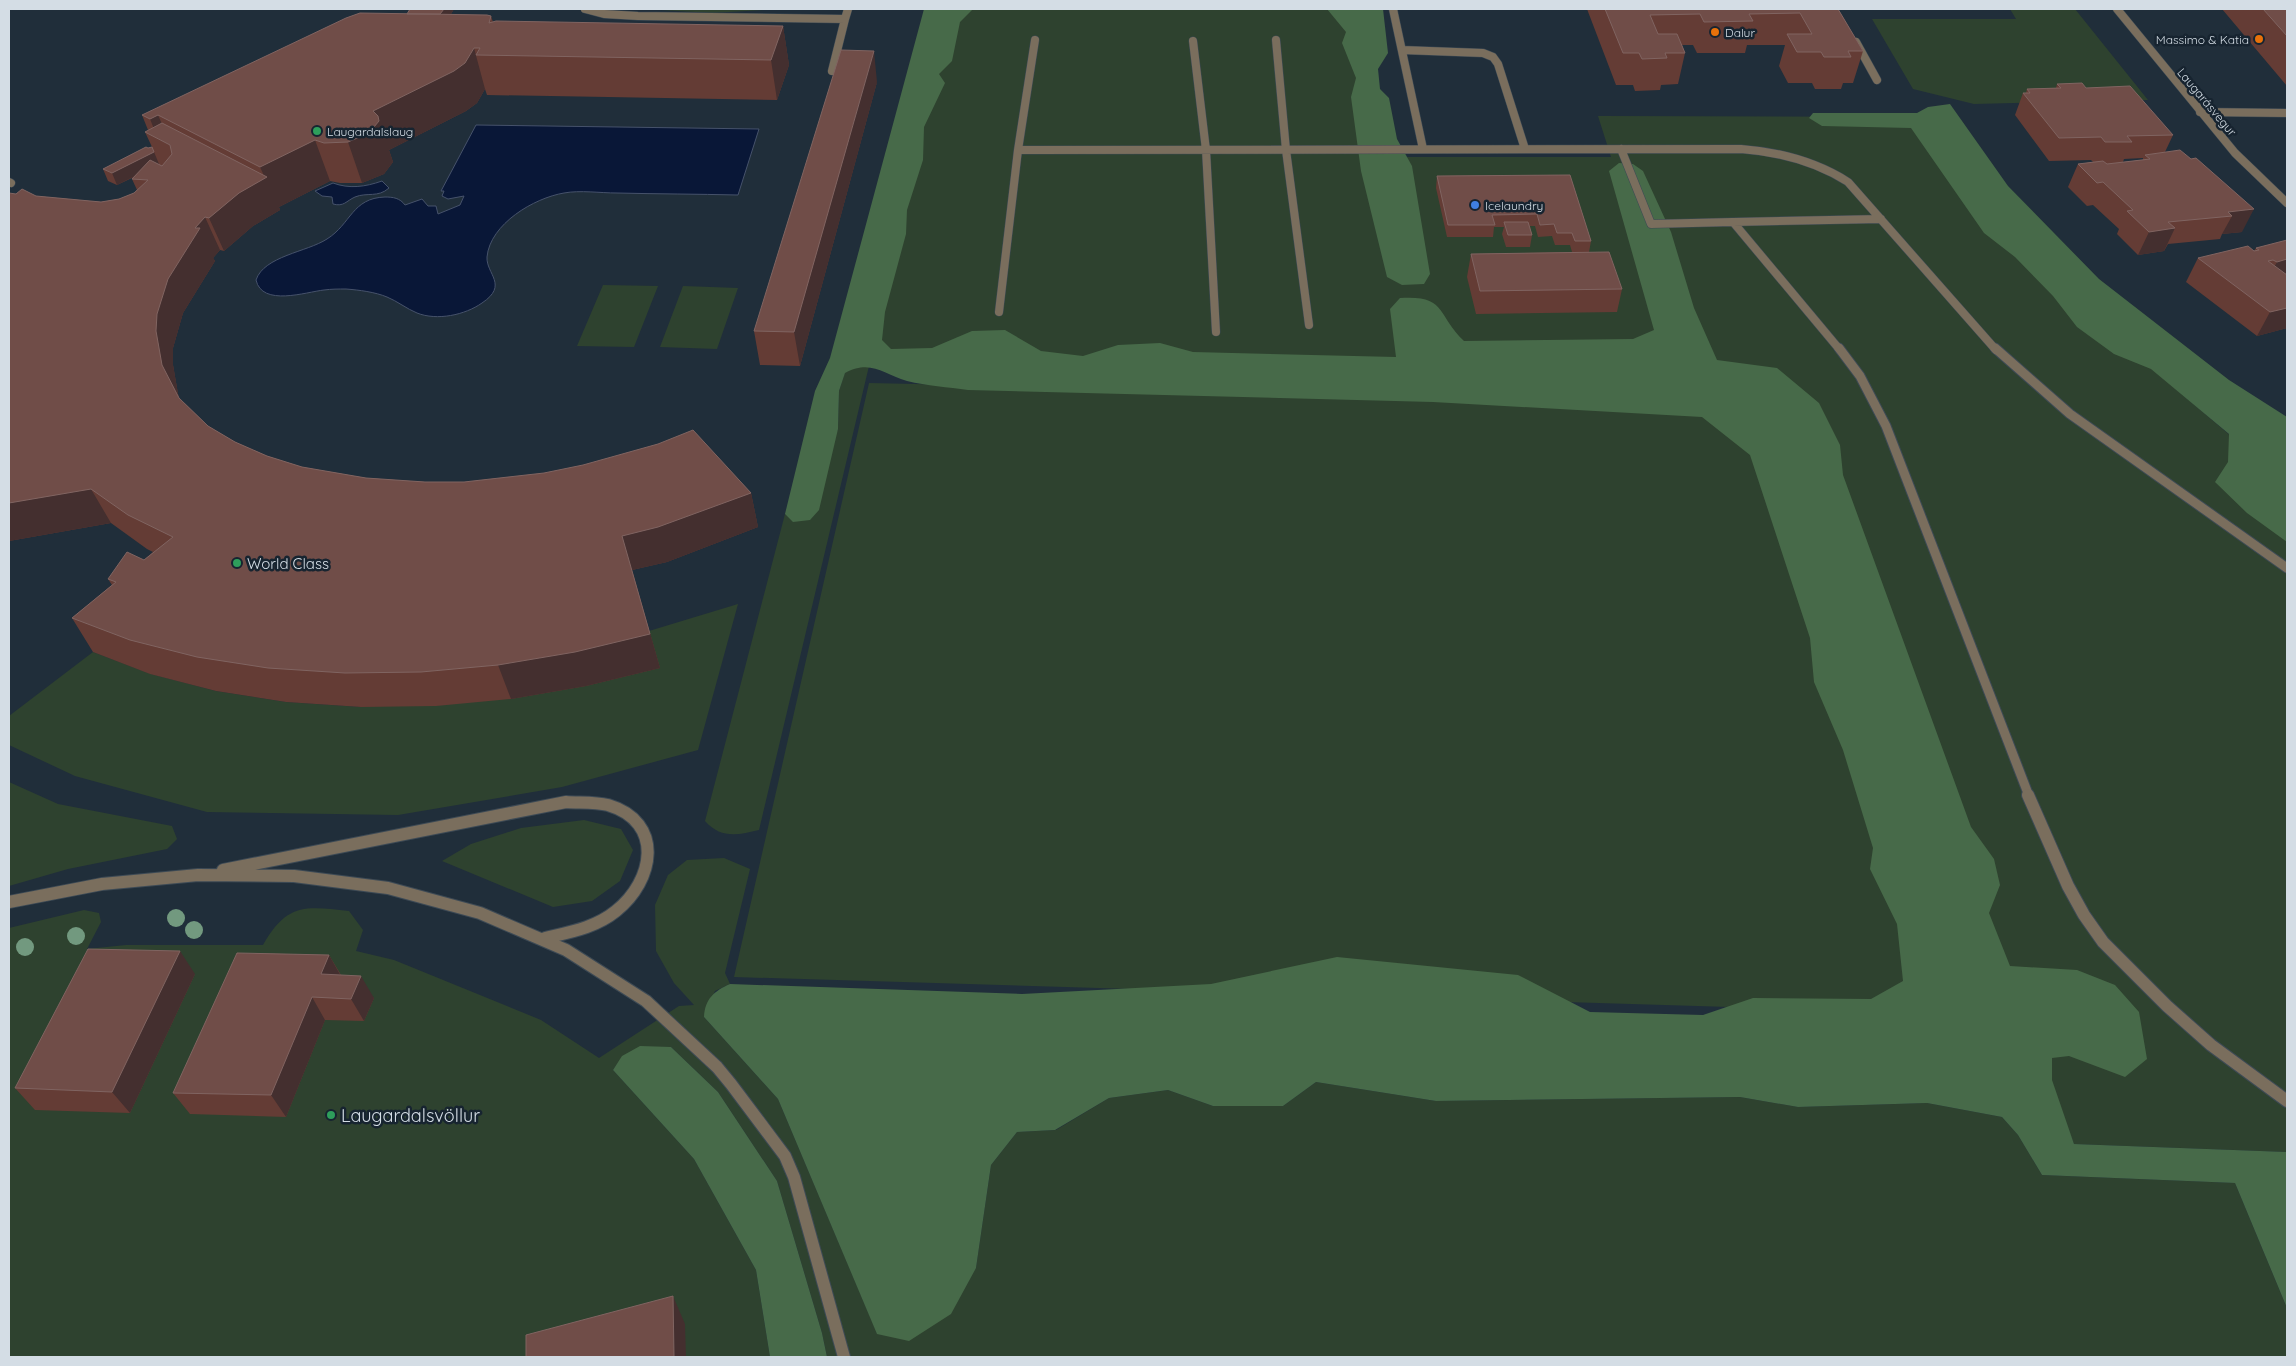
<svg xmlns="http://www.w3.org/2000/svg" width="2296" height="1366" viewBox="0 0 2296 1366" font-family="Quicksand,sans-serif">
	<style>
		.green { fill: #2e422f }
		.forest { fill: #476a49 }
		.water { fill: #091737; stroke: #46526b }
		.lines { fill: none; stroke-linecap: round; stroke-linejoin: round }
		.service-far2-casing { stroke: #3d4a55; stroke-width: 9 }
		.service-far1-casing { stroke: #3d4a55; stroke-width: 11 }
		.service-casing { stroke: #3d4a55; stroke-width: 14 }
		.tertiary-casing { stroke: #3d4a55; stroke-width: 9 }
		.service-far2 { stroke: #7a6e5d; stroke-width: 8 }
		.service-far1 { stroke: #7a6e5d; stroke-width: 9 }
		.service { stroke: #7a6e5d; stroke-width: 12 }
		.tertiary { stroke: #7a6e5d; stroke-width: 8 }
		.tree { fill: #72997f }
		.wall { fill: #643c35; fill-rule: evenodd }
		.shaded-wall { fill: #442f2f }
		.building { fill: #704d48; stroke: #806461 }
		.food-dot { fill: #e8710a; stroke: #172430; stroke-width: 2 }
		.leisure-dot { fill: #2e9e5b; stroke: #172430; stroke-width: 2 }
		.shop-dot { fill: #3f7fe0; stroke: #172430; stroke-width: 2 }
		.labels { text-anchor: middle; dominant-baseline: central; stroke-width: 5; stroke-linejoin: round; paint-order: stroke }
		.far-poi-label { font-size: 12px; fill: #d4dde5; stroke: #172430; text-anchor: start }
		.far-street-label { font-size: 12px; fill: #d4dde5; stroke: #172430 }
		.poi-label { font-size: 15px; fill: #d4dde5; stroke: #172430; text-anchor: start }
		.near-poi-label { font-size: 18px; fill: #d4dde5; stroke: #172430; text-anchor: start }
	</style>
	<rect width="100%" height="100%" fill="#202e3a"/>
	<!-- green -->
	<path class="green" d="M644,9H779L712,13Z
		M944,9H1358L1382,157H1611L1598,116L1917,117L2052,283L2239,443L2287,474V1152L2074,1144L1767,390L869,366L759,830C738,835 721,839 705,821L785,514L794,522L838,429L839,391L845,372L855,368Z
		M2010,9H2075L2148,100L1974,104L1913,89L1872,19H2016Z
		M603,285L658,286L634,347L577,346Z
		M683,286L738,288L717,349L660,347Z
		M869,383L1744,402L1930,1013L734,977Z
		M738,604L698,750L562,787L398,815L207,812L75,776L9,745V716L93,652L151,674L216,691L286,702L361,707L649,631Z
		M9,782L58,804L172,826L177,839L167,849L68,869L9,886Z
		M584,820L621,829L633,850L620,881L592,901L553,907L442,861L471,844L521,828Z
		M724,858L750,869L725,973L730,984L715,991L704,1017L778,1099L877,1333L976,1268L991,1165L1017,1132L1056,1130L1109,1098L1168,1090L1213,1106H1283L1316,1082L1436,1101L1740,1097L1798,1107L1927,1103L2002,1117L2018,1135L2042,1175L2235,1183L2287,1308V1357H827L822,1333L777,1181L718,1092L671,1047C643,1047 630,1045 613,1070L694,1159L756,1270L770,1357H9V928L84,910L99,913L101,922L87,949L126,945H263C287,903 305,906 349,911L363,930L356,951L394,960L541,1020L599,1058L679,1006L694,1005L674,983L656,951L655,905L668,875L687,860Z"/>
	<!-- forest -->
	<path class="forest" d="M924,9H973L960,22L952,61L939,74L945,83L924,127L923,160L907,210L906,234L885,312L882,340L891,349L932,348L972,331L1005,330L1041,351L1083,356L1118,345L1160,343L1193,352L1396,357L1390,309L1400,298C1447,295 1436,314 1464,341L1633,339L1654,330L1609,171L1619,163L1633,164L1643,171L1671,232L1694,308L1717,360L1777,368L1819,403L1840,445L1843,475L1971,827L1994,859L2000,885L1989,913L2010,966L2077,970L2115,985L2139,1012L2147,1059L2125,1077L2069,1056L2052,1058V1080L2074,1144L2287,1152V1308L2235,1183L2042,1175L2018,1135L2002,1117L1927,1103L1798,1107L1740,1097L1436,1101L1316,1082L1283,1106H1213L1168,1090L1109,1098L1055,1130L1017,1132L991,1165L976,1268L951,1314L909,1341L877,1334L778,1099L704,1017C705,999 714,991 730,984L1022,994L1211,984L1337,957L1518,975L1590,1012L1703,1015L1753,998L1871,999L1903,981L1897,924L1870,869L1873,848L1843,750L1814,682L1810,638L1750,455L1702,417L1433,402L968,390C948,387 927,386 907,381C883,374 871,359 845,373L839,391L838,429L819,510L810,520L793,522L785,514L815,391L830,358Z
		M1327,9H1383L1388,53L1378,69L1380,89L1389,98L1397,139L1412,166L1430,274L1424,284L1402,285L1387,277L1361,171L1351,97L1356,78L1342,43L1346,32Z
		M1950,104L2008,186L2099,279L2229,380L2287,417V542L2247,513L2215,482L2228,462L2229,434L2151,369L2114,354L2077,327L2053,296L2015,257L1984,233L1911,128L1822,126L1809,118L1813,113H1917L1928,107Z
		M640,1046L671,1047L718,1092L777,1181L822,1333L827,1357H770L756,1270L694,1159L613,1070L622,1056Z"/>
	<!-- water -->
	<path class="water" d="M476,125L759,129L738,195C697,194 657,194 617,193C600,193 580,190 564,193C534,198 490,224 487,257C486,274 509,285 482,303C465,315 437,321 417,313C407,309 397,301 387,297C375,292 359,290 346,289C339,289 331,289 324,290C306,292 262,307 256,280C264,256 307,252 327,239C351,224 352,198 385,197C393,197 400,198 405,205L422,199L428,206H436L438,214L460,205L464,196L448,199L442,196L444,191H441Z
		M382,181L389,188C378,198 367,192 355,197C346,201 344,207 333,204L332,197L322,196L315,191L333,183C349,189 365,187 382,181Z"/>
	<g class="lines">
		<defs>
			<path id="service-far2" d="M585,9L604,14L638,16L845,19L848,9
				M1393,9L1423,149
				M1276,40L1286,150L1309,325
				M1193,41L1206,150L1216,332
				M1856,42L1877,80
				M1402,50L1483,53L1493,57L1498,64L1525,149
				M832,71L845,19
				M2200,112L2287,113
				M1621,149L1651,224L1733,222L1840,350
				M1018,150L1741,149C1780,152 1815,161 1848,182L1996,350
				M9,182L11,183
				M1733,222L1881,219
				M999,312L1018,150L1035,40"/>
			<path id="service-far1" d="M1839,348L1860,376L1886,426L2029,796
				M1995,348L2070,414L2287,568"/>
			<path id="service" d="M2028,795L2068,886L2084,915L2103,942L2167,1006L2211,1045L2287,1101
				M223,870L566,802C579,803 595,802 608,805C665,822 654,881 616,911C595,928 570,932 545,938
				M9,902L102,884L198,875L294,876L388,888L480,913L566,950L646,1001L717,1067L731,1084L785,1156L794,1177L844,1357"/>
			<path id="tertiary" d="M2117,9L2235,153L2287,203"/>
		</defs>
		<!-- service-far2 casing -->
		<use href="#service-far2" class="service-far2-casing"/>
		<!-- service-far1 casing -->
		<use href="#service-far1" class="service-far1-casing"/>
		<!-- service casing -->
		<use href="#service" class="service-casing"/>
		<!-- tertiary casing -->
		<use href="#tertiary" class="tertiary-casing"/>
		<!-- service-far2 -->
		<use href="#service-far2" class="service-far2"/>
		<!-- service-far1 -->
		<use href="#service-far1" class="service-far1"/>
		<!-- service -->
		<use href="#service" class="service"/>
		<!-- tertiary -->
		<use href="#tertiary" class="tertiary"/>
	</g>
	<!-- trees -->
	<g class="tree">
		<circle cx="176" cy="918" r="9"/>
		<circle cx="194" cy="930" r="9"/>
		<circle cx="76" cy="936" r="9"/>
		<circle cx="25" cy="947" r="9"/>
	</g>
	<!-- wall -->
	<path class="wall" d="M410,9H454L451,14L491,16L493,22L783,26L789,65L777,100L487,95L485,89L477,103L466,111L389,150L393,162L384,174L362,183H340L330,181L279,207L280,210L253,226L224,251L220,250L213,258L215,261L183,313L173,348V365L178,394L179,398L208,426L235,442L267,456L302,467L366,478L425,482L751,493L758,527L667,562L632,570L660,668L586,686L511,699L436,706L361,707L286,702L216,691L150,674L93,652L72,618L112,585L108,579L144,560L153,552L147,549L111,523L9,541L36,196L101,202L119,199L134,193L137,190L132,179L134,177L117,185L108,181L103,169L152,147L145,132L148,130L142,115L407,14Z
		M1587,9H1838L1863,51L1853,83H1843L1841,89H1815L1812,83H1788L1779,66L1785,45H1747L1745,53H1697L1693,45H1682L1685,53L1678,84L1661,85L1660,90L1635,91L1633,85H1616Z
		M2222,9H2287V86Z
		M877,82L800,366L760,365L754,331Z
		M2057,84L2086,88L2173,135L2165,152L2191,159L2196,158L2242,232L2222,234L2220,239L2168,244L2164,251L2138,255L2117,234L2119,229L2093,205L2087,206L2068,187L2078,164L2093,162L2091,160L2049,161L2015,115L2023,93H2026L2027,89L2056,88ZM2143,158V160L2123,162L2124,159Z
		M1570,175L1591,241L1589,252L1622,289L1617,312L1476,314L1467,277L1471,254L1572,252L1570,245H1555L1552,236L1538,237L1535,226H1530L1532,235L1530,247H1506L1502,234L1504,227H1494L1493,237H1447L1436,188L1437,176Z
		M2287,241V328L2257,336L2186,282L2198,258L2254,251L2256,248Z
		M329,955L341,975L374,998L364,1021L325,1020L286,1117L190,1114L173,1093Z
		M195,974L130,1113L35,1110L15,1088Z"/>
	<!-- shaded-wall -->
	<path class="shaded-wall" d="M444,9H454L441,30L437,19Z
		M783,26L789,65L777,100L771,60Z
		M474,48L485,89L477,103L466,111L389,150L393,162L384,174L362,183L348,142L373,111Z
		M874,51L877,82L800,366L794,332Z
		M158,115L176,156L170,145L158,139L150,119Z
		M315,140L330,181L279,207L280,210L253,226L224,251L209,218L239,193L265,178L260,167Z
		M154,152L159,164L117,185L112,173Z
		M2254,209L2242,232L2222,234L2232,216L2228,212Z
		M205,217L220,250L213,258L215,261L183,313L173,348V365L179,399L162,365L156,331L157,314L168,279L195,228Z
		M2175,228L2164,251L2138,255L2149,232Z
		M2287,259V279L2264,285L2277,262Z
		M2287,308V328L2257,336L2270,312Z
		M91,489L111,523L9,541V503Z
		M751,493L758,527L667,562L632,570L660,668L586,686L511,699L498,665L622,536Z
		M180,951L195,974L130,1113L112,1092Z
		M329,955L342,978L321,974Z
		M361,976L374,998L364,1021L351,999Z
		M312,997L325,1020L286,1117L271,1095Z
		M673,1296L685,1324L686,1357H674Z"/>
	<!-- building -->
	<path class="building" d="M410,9H444L440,14H407Z
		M1605,9H1838L1863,51H1848L1851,57H1824L1821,52H1797L1787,34H1812L1800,13L1749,14L1753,21L1704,22L1700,14L1650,15L1658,34H1677L1685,53H1665L1667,58L1642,59L1639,53H1623Z
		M2263,9H2287V36Z
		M360,13L487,15L491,16L489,23L496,21L783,26L771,60L476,55L480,48H474L465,63L454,71L373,111L378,116L379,121L369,133L348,142L324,143L315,140L260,167L158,115L150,119L142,115L346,18Z
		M841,50L874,51L794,332L754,331Z
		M2082,83L2086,88L2130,86L2173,135L2127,136L2132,142H2105L2101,137L2059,138L2023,93H2030L2027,89L2061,88L2057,84Z
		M162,123L267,177L239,193L209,218L205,217L195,228H200L168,279L157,314L156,331L162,365L179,398L208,426L235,442L267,456L302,467L366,478L425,482H464L544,473L583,465L658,444L693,430L751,493L658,527L622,536L650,634L575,652L498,665L421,672L345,673L268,668L197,657L130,640L72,618L116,582L108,579L127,552L144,560L173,537L128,515L91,489L9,503V193L16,194L22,189L36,196L101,202L119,199L134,193L148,180L132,179L150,160L162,166L172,154L170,145L145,132Z
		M146,147L148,148L152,147L154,152L112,173L103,169Z
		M2180,150L2191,159L2196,158L2254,209L2228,212L2232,216L2168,222L2175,228L2149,232L2127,211L2133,210L2103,182L2097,183L2078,164L2103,161L2107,164L2150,159L2145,155Z
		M1570,175L1591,241H1575L1572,233H1557L1554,224L1540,225L1537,214L1492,215L1495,225H1448L1437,176Z
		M1504,222H1528L1532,235H1508Z
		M2287,240V259L2277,262L2273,260L2268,261L2287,275V308L2270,312L2198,258L2248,246L2254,251L2259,250L2256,248Z
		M1609,252L1622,289L1480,291L1471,254Z
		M88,949L180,951L112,1092L15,1088Z
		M237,953L329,955L321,974L361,976L351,999L312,997L271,1095L173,1093Z
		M673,1296L674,1357H526V1335Z"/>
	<!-- markers -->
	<g class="food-dot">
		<circle cx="1715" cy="32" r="5"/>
		<circle cx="2259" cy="39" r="5"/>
	</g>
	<g class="leisure-dot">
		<circle cx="317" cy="131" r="5"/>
		<circle cx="237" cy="563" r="5"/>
		<circle cx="331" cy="1115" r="5"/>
	</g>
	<circle class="shop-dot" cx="1475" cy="205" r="5"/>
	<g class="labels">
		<!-- far-poi labels -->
		<g class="far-poi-label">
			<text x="1725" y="32">Dalur</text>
			<text x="2249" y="39" text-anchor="end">Massimo &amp; Katia</text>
			<text x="327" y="131">Laugardalslaug</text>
			<text x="1485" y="205">Icelaundry</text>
		</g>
		<!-- far-street labels -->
		<g class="far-street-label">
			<text transform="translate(2207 102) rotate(50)">Laugarásvegur</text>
		</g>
		<!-- poi labels -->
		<g class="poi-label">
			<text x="247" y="563">World Class</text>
		</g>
		<!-- near-poi labels -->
		<g class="near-poi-label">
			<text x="341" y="1115">Laugardalsvöllur</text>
		</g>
	</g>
	<!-- border -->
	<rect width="2296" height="1366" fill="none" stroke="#d4dde5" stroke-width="20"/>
</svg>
